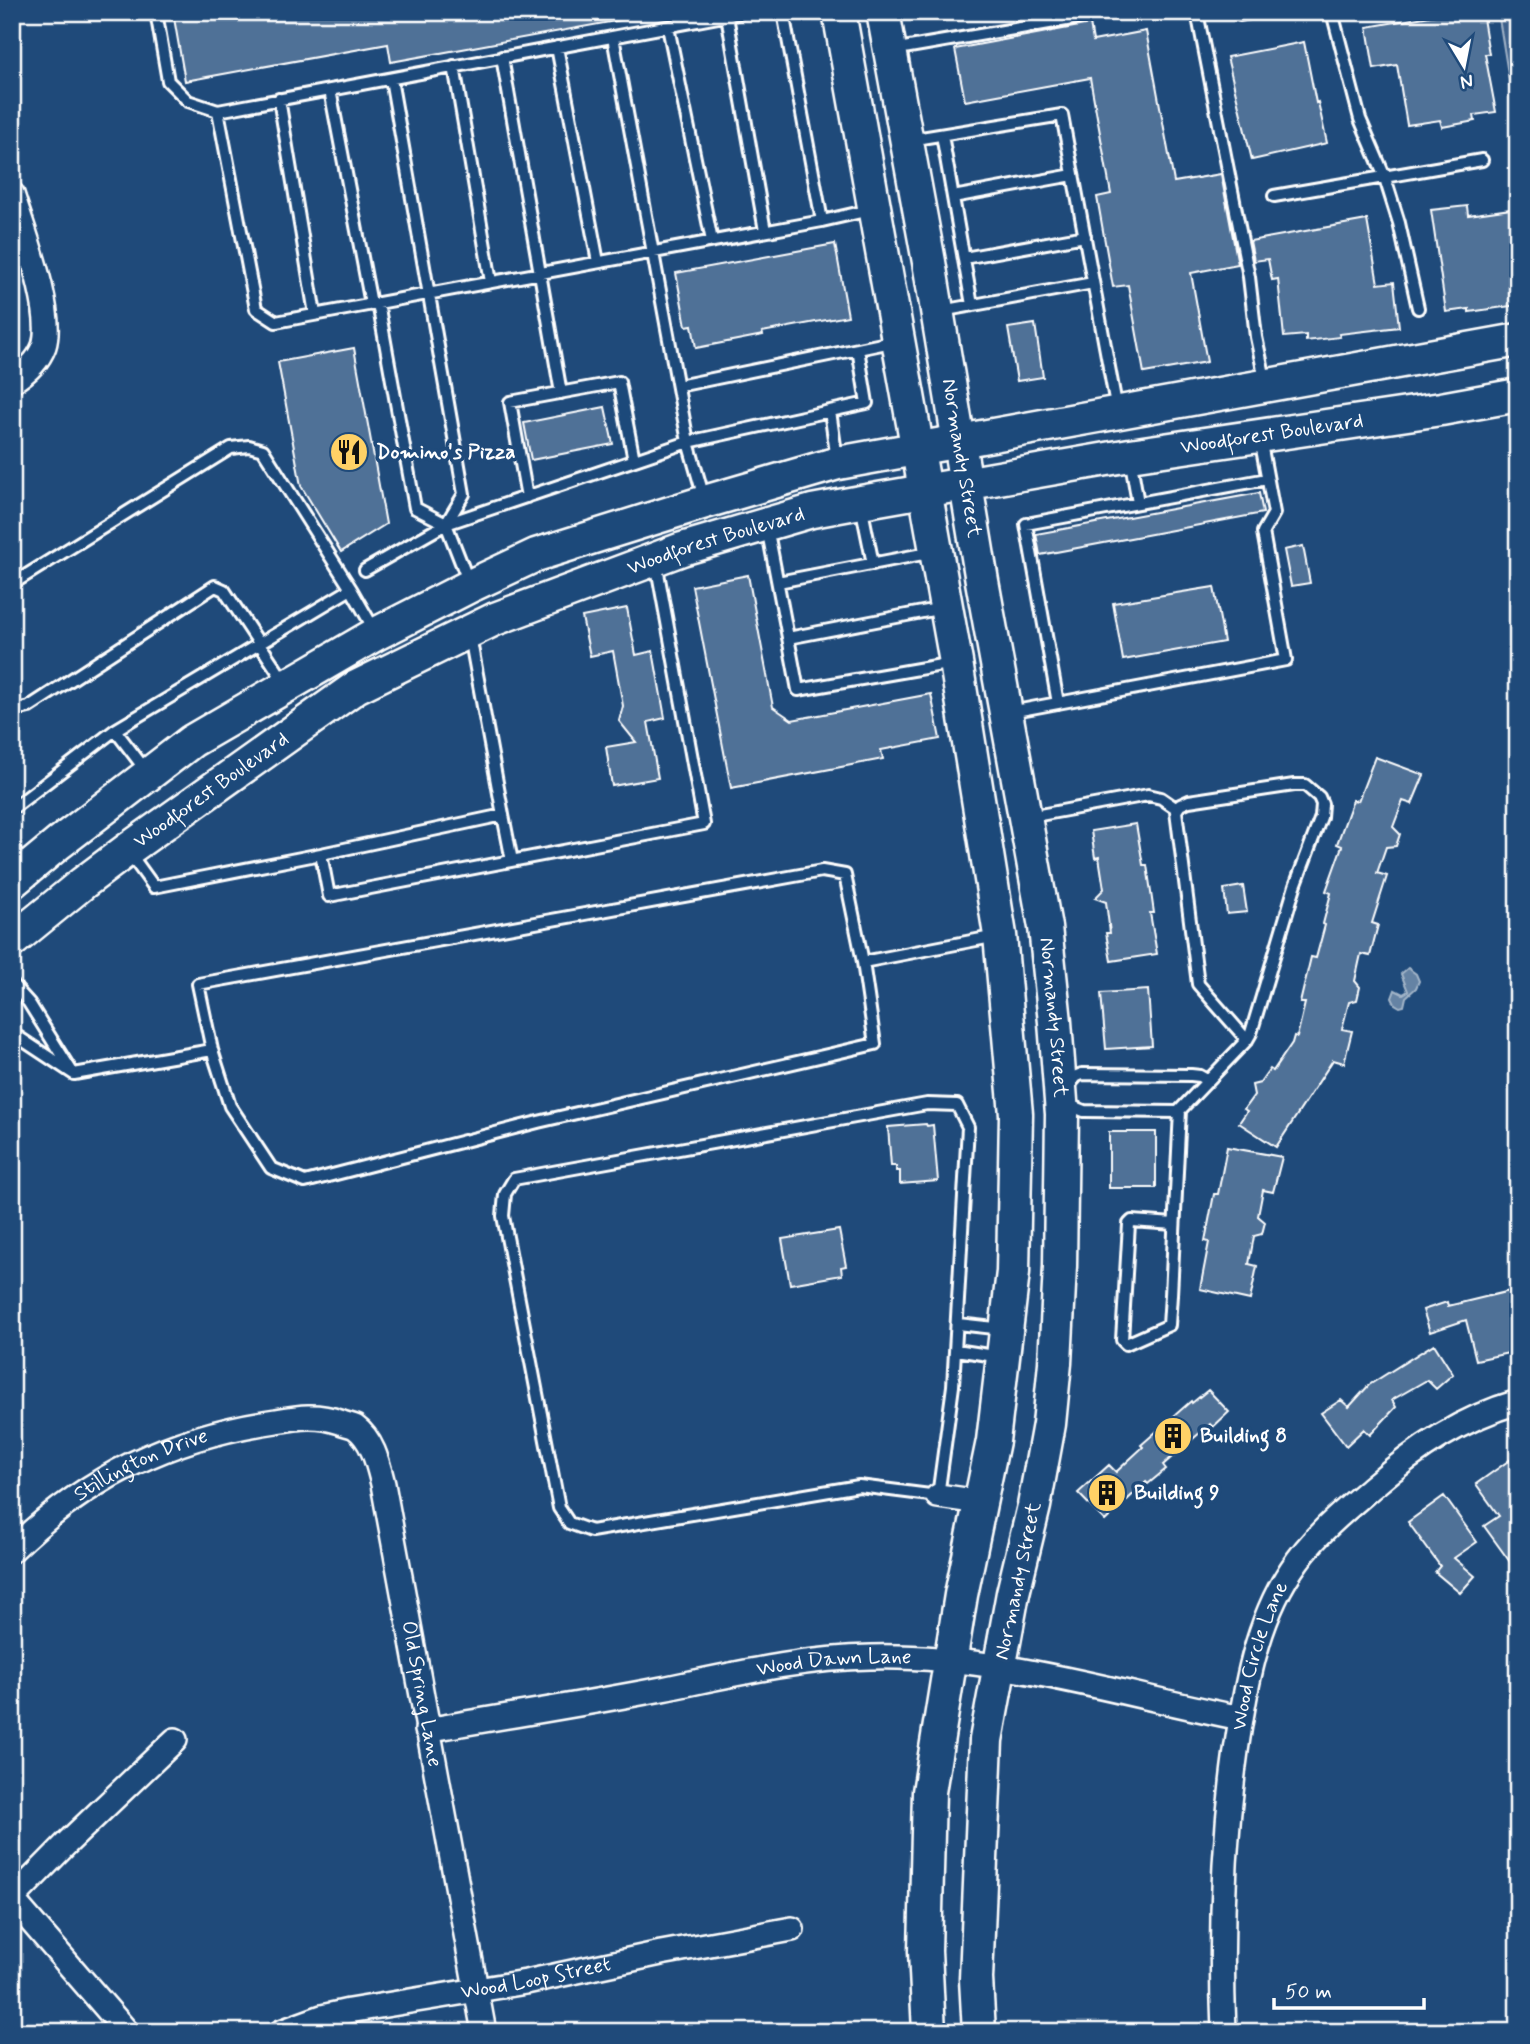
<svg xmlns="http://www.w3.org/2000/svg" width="1530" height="2044" viewBox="0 0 1530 2044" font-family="Mynerve,sans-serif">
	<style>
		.green { fill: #3c618b; stroke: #9eb0c5; stroke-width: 2 }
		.water { fill: #6583a4; stroke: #a3b5c8; stroke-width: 2 }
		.building { fill: #507197; stroke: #fff; stroke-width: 2 }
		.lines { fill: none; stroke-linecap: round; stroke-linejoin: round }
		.lane-casing { stroke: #fff; stroke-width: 16 }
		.street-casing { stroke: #fff; stroke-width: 28 }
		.secondary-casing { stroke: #fff; stroke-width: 37 }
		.lane { stroke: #1f4a7a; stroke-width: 10 }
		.street { stroke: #1f4a7a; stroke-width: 23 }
		.secondary { stroke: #1f4a7a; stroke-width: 32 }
		.labels { text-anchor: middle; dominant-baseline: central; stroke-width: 7; stroke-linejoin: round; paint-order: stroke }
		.street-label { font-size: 21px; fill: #fff; stroke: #1f4a7a }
		.poi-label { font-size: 21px; font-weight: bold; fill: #fff; stroke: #1f4a7a; text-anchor: start }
	</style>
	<rect width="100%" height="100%" fill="#1f4a7a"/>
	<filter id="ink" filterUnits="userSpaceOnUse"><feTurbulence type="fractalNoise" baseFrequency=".0143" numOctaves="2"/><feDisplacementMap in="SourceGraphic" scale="14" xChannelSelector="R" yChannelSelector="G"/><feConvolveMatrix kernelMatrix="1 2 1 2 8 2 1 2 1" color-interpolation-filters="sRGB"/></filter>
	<g filter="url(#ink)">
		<!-- green -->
		<path class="green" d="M1498,12H1518V136Z"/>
		<!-- water -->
		<path class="water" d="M1408,968L1416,974L1419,981L1416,988L1406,997L1404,1006L1400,1007L1395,1004L1392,998L1395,990L1403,994L1408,991L1401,974Z"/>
		<!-- building -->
		<path class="building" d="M204,12H620L621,20L391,62L388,44L185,81L174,18Z
			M1453,12H1482L1489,54H1485L1496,112L1474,115L1475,121L1442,127L1440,120L1407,125L1397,65L1374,69L1367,27Z
			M1090,24L1093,41L1146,31L1174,182L1221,174L1238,264L1191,273L1207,362L1144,373L1128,285L1113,287L1097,197L1111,194L1090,78L965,101L955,49Z
			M1304,42L1316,103L1318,102L1327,143L1252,160L1227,57Z
			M1467,206L1468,215L1511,209L1518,261V305L1469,312V309L1446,312L1431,210Z
			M1367,220L1378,284L1394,282L1399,327L1339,334L1340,337L1306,341V335L1284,337L1278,279L1272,280L1268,259L1254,261L1250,241Z
			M835,244L848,316L762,332L763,335L696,348L692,325L686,326L676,273Z
			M1035,324L1043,377L1017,381L1008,328Z
			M354,348L386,524L341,552L301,486L278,362Z
			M605,407L613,444L531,460L524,423Z
			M1259,493L1263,513L1040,555L1036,534Z
			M1303,546L1310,583L1291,586L1284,550Z
			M748,575L773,707L792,720L931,694L940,739L881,750L883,759L731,788L692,586Z
			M1214,587L1224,642L1123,660L1113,603Z
			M627,608L636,655L653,651L665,718L648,722L658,778L612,786L606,747L636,742L619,721L623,706L613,651L590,656L582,617Z
			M1375,757L1424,775L1412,804L1403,801L1393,827L1400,834L1396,846L1386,847L1377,873L1387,876L1372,923L1378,925L1370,956L1361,954L1355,981L1360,987L1357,1000L1349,1002L1342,1029L1352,1031L1344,1063L1333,1060L1276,1147L1239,1123L1247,1111L1244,1109L1254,1095L1252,1085L1260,1083L1270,1069L1273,1071L1292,1043L1294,1036L1297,1037L1305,1003H1300L1311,957L1316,958L1325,925L1323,924L1331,893L1326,891L1342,846L1337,844L1353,800L1358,801Z
			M1136,824L1143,865H1147L1154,913H1150L1157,954L1111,961L1106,933H1110L1106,902L1095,898L1104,889L1099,857L1095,858L1091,831Z
			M1243,886L1247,912L1227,914L1224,889Z
			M1148,990L1152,1046L1106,1049L1101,993Z
			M926,1124L927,1126L933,1125L938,1181L900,1184V1171H896V1166H891L888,1127Z
			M1109,1132H1156V1188H1109Z
			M1227,1147L1282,1157L1273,1192L1263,1190L1258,1216L1265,1222L1262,1234L1254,1236L1249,1264L1257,1266L1250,1300L1200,1289L1209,1242L1205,1241L1214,1194H1218Z
			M839,1230L846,1266L841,1267L842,1275L790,1284L782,1239Z
			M1518,1289V1351L1476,1360L1466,1320L1430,1332L1423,1310L1447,1302L1448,1306Z
			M1434,1344L1453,1374L1436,1389L1427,1380L1392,1400L1396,1407L1370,1435L1364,1429L1346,1446L1321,1413L1341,1400L1349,1407L1369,1385Z
			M1208,1390L1229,1412L1213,1427L1210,1424L1163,1465L1166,1469L1148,1484L1146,1482L1105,1521L1078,1493L1109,1465L1116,1472L1143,1447L1141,1445L1191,1401L1192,1403Z
			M1511,1459L1518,1468V1515L1510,1520L1518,1532V1573L1484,1526L1499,1516L1476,1484Z
			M1444,1496L1477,1542L1454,1558L1475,1576L1460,1593L1435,1572L1440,1566L1408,1522Z"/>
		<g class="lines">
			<defs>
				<path id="lane" d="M156,12L168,81L188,101L218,111L745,12
					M1197,12L1249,277L1256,337L1266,384
					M1332,12L1360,119L1384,175L1399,223L1418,308
					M1240,15L1256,12
					M727,16L765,231
					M668,27L712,241
					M613,37L688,442L704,498
					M557,47L598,262
					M892,50L1113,12
					M502,57L561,393
					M454,66L491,282
					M391,79L464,494L446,524L469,583
					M330,90L371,304
					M279,99L315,314
					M218,111L256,309L276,322L822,221L783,12
					M942,135L972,305
					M909,140L1062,115L1117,410
					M1274,196L1482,160
					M953,197L1073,175
					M822,221L870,210
					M964,258L1085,236
					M378,303L415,508L446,524
					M941,311L1093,283
					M858,349L896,341
					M678,386L858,349L867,403L830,411
					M1130,457L1138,503
					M527,497L510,402L619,382L634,460
					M861,505L873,564
					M767,527L798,690L953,663
					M365,570L446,524L688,442L830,411L837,460
					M778,582L933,552
					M12,584L231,448L249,446L263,450L351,589
					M470,636L503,815
					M788,638L943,608
					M1058,703L1026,524L1267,479
					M12,711L29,707L215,586L224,590L286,684
					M1010,712L1286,660L1263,532L1274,513L1260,438
					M115,730L147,772
					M12,809L115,730L351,589L375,631
					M1029,817L1148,795L1161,798L1177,809
					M12,849L28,865
					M128,851L154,887L321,854
					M512,861L503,815L321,854L329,896L704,824L656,562
					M822,871L845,875L863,962L875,1044L538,1122L305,1182L271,1168L230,1106L212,1050L198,984Z
					M863,962L997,936
					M12,984L29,1003L72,1072
					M12,1033L74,1074L212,1050
					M1067,1087L1077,1076L1082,1074L1191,1075L1200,1076L1207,1080
					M1068,1099L1074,1107L1084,1111L1179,1112
					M927,1104L957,1105L968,1127L953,1386L938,1496L859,1486L591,1531L569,1523L559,1508L503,1216L505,1194L514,1179Z
					M1174,1224L1132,1221L1129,1224L1122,1340L1126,1344L1169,1325L1171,1295L1180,1110L1247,1040L1251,1033L1295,886L1321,817L1322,804L1319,797L1305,785H1294L1189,801L1180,805L1176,811L1198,984L1247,1040
					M958,1324L1003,1329
					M956,1350L1001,1357"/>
				<g id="street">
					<path d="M12,194C23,230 55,312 44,346C38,362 27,372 12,381"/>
					<path d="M938,1496L980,1502"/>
					<path id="s1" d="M12,1550C88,1476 172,1436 276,1421C299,1417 317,1414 340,1422C344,1424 351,1425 355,1427C373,1440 378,1464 383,1484L484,2032"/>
					<path id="s2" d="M427,1730C506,1716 584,1704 662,1689C731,1675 801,1658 871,1657C996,1654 1119,1694 1241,1718"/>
					<path d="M127,2032L12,1899L67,1843L175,1740"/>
					<path id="s3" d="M281,2032L322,2017L349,2011L526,1982L661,1953L792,1929"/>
					<path id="s4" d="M1224,2032C1220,1937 1223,1845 1236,1751C1245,1689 1256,1623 1291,1570C1312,1537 1343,1512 1372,1487C1416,1449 1462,1418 1518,1402"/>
				</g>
				<g id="secondary">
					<path d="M839,12L956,662L1000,935L1016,1114L1013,1272L993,1441L961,1595L929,1792L925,1951L929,2032"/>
					<path id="s5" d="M883,12L929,262L982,581L1045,927L1055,1022L1062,1114L1060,1266L1055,1363L1049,1424L1034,1506L1013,1593L986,1740L976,1979L979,2032"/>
					<path d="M12,882L59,843L192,741L376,634L470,586L536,555L705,502L838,463L1518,340"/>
					<path id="s6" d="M12,941L83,883L127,850L356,687L495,619L682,549L812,511L861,502L1130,455L1441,409L1518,395"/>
				</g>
			</defs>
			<!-- lane casing -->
			<use href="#lane" class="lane-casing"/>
			<!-- street casing -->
			<use href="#street" class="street-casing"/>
			<!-- secondary casing -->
			<use href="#secondary" class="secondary-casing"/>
			<!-- lane -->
			<use href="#lane" class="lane"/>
			<!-- street -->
			<use href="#street" class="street"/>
			<!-- secondary -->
			<use href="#secondary" class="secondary"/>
		</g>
	</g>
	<!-- icons -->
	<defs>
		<symbol id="restaurant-disc" viewBox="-11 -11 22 22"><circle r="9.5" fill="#ffd166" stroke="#1f4a7a"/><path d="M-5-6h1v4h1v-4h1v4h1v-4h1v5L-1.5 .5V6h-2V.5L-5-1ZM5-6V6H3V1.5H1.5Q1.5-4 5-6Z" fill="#111"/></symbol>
		<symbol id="building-disc" viewBox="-11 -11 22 22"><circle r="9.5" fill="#ffd166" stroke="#1f4a7a"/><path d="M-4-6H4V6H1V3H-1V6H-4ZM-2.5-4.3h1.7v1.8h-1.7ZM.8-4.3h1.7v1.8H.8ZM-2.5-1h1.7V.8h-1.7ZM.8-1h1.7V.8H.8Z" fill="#111"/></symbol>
	</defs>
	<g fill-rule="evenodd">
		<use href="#restaurant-disc" x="327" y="430" width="44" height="44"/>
		<use href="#building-disc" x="1151" y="1414" width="44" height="44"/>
		<use href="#building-disc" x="1085" y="1471" width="44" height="44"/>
	</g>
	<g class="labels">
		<!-- street labels -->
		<g class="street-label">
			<text stroke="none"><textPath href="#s6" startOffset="1384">Woodforest Boulevard</textPath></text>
			<text stroke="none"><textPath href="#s5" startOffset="453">Normandy Street</textPath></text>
			<text stroke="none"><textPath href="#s6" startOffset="817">Woodforest Boulevard</textPath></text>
			<text stroke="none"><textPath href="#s6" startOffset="250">Woodforest Boulevard</textPath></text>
			<text stroke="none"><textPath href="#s5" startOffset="1020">Normandy Street</textPath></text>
			<text stroke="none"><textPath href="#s1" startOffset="156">Stillington Drive</textPath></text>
			<text transform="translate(1018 1581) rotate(-78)">Normandy Street</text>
			<text stroke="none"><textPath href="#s4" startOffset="380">Wood Circle Lane</textPath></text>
			<text stroke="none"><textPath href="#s2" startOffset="413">Wood Dawn Lane</textPath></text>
			<text stroke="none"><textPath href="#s1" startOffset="658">Old Spring Lane</textPath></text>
			<text stroke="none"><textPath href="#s3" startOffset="261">Wood Loop Street</textPath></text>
		</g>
		<!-- poi labels -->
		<g class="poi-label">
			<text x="376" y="452">Domino's Pizza</text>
			<text x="1200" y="1436">Building 8</text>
			<text x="1134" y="1493">Building 9</text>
		</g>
	</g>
	<!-- margin -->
	<rect width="1530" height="2044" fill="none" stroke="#1f4a7a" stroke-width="42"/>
	<rect x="21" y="21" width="1488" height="2002" fill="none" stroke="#fff" stroke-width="2.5" filter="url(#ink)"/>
	<!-- north arrow -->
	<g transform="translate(1464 66) rotate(170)" stroke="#1f4a7a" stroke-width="5" paint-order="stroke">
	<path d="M0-5L12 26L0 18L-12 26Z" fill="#ffffff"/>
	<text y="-10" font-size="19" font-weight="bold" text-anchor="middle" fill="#ffffff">N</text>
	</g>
	<!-- scale -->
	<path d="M1274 1998v10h150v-10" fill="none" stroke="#ffffff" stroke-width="3.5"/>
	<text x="1285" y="1998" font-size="21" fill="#ffffff" stroke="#1f4a7a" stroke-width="5" paint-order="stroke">50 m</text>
</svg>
